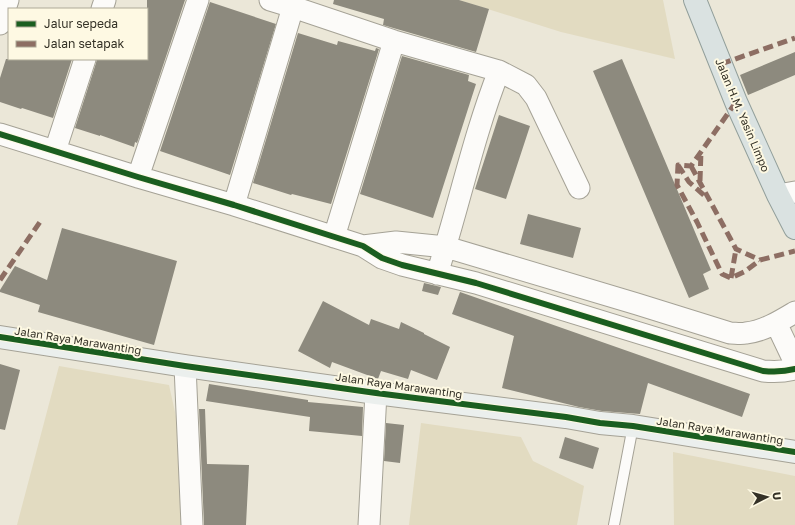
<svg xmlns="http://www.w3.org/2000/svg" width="795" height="525" viewBox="0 0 795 525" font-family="'Golos Text',sans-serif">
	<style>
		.green { fill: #e2dbc1 }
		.building { fill: #8d8a7e }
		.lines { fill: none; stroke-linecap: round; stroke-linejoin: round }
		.lane-casing { stroke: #a5a296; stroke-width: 12 }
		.street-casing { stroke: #a5a296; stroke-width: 23 }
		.secondary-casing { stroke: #a5a296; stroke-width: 24 }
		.primary-casing { stroke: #929f9b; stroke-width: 24 }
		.lane { stroke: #fcfbf9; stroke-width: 10 }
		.street { stroke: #fcfbf9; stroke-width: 21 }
		.secondary { stroke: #ebefed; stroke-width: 22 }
		.primary { stroke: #dae2e1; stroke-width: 22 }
		.quiet { stroke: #8d6e63; stroke-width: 5; stroke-dasharray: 10 5; stroke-linecap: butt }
		.cycleway-casing { stroke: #fef9e3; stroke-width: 8 }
		.cycleway { stroke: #1b5e20; stroke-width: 6 }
		.labels { text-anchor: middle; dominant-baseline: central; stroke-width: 4; stroke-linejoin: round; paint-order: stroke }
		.street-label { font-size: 11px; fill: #343126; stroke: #fef9e3 }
	</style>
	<rect width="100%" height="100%" fill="#ebe7d8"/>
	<!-- green -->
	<path class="green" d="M459,0H663L675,59L561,32Z
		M59,366L169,385L200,525H17Z
		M421,423L521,437L533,461L584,486L577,525H409Z
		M673,452L795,476V525H674Z"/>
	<!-- building -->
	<path class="building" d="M147,0H185L137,143L135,142L134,147L100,135V136L75,128L96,63L97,59H147Z
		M334,0H459L489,9L476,52L383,25L384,19L333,4Z
		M210,2L276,24L230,175L160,151Z
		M298,33L337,45L338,41L375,51L376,48L379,49L331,204L292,194L291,195L253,183Z
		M795,52V75L748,95L740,75Z
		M402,56L469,75L468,81L476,84L433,218L360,194Z
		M6,59H72L53,118L22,108L21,109L0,102V78Z
		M622,59L711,270L703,274L709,289L689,298L593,71Z
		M499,115L530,126L506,199L475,189Z
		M528,214L581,228L573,258L520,244Z
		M62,228L177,261L154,345L38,312L40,305L0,292V290L15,266L47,280Z
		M424,283L441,287L438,295L422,291Z
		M460,292L750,394L742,417L648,383L640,414L602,411L579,407L502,388L514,336L452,314Z
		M323,301L369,325L371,319L399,329L401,322L424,333V334L450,347L437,380L411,370L408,379L381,371L378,379L332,362L330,368L298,351Z
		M0,364L20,370L5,430L0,429Z
		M209,384L308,400V402L363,407L362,436L309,431L310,417L206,401Z
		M199,409H205L207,464L249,465L246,525H204Z
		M386,423L404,425L400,463L384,461Z
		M565,437L599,448L593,469L559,458Z"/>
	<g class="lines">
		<defs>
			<path id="lane" d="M614,525L633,426"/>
			<path id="street" d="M270,0L293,7L394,41L499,71C473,137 459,206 437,274
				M102,9L105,0
				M0,24L8,0
				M499,71L526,85L536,98L579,188
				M0,134L138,177L234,205L363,246L382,258L402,265L476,283L763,371C774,372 784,372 795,369
				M55,151L85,59
				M138,177L198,0
				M778,195L795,192
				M234,205L293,7
				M334,237L394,41
				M363,246L396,242L446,247L637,304L730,333C735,333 741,334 746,333C764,331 780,321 795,312
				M776,323L795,363
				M185,366L192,525
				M369,525L376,393"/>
			<path id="secondary" d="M0,337L185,366L376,393L566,417L600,423L633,426L795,452"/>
			<path id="primary" d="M695,0L736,102L778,195L795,228"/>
		</defs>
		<!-- lane casing -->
		<use href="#lane" class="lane-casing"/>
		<!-- street casing -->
		<use href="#street" class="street-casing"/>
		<!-- secondary casing -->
		<use href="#secondary" class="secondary-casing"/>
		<!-- primary casing -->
		<use href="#primary" class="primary-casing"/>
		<!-- lane -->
		<use href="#lane" class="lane"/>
		<!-- street -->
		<use href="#street" class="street"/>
		<!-- secondary -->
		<use href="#secondary" class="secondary"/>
		<!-- primary -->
		<use href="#primary" class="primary"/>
		<!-- quiet -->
		<path class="quiet" d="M721,64L795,38
			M736,102L691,166L678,165L677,185L697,222L722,274L731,278L744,272L760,260L795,251
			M678,165L689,182L706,197
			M691,166L736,249L760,260
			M700,181L701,151
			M731,278L736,249
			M0,280L42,219"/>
		<defs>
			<path id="cycleway" d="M0,134L138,177L234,205L363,246L382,258L402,265L476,283L763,371C774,372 784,372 795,369
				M0,337L185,366L376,393L566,417L600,423L633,426L795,452"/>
		</defs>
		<!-- cycleway casing -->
		<use href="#cycleway" class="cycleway-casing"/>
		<!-- cycleway -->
		<use href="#cycleway" class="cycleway"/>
	</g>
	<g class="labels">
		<!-- street labels -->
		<g class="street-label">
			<text transform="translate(743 115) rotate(67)">Jalan H.M. Yasin Limpo</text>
			<text transform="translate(78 340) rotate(9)">Jalan Raya Marawanting</text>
			<text transform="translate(399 385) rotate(8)">Jalan Raya Marawanting</text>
			<text transform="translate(720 430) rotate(9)">Jalan Raya Marawanting</text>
		</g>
	</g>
	<!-- legend -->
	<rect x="8" y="8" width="140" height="52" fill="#fef9e3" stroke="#ada997"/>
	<rect x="16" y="21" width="20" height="6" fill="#1b5e20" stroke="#ada997"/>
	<text x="44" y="28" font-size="12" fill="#343126">Jalur sepeda</text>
	<rect x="16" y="41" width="20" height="6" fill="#8d6e63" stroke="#ada997"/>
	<text x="44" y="48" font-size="12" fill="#343126">Jalan setapak</text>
	<!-- north arrow -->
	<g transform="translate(767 497) rotate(84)" stroke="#fef9e3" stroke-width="3" paint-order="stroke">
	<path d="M0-3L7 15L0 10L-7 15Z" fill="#343126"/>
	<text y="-6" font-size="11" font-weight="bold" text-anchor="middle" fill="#343126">U</text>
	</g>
</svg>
